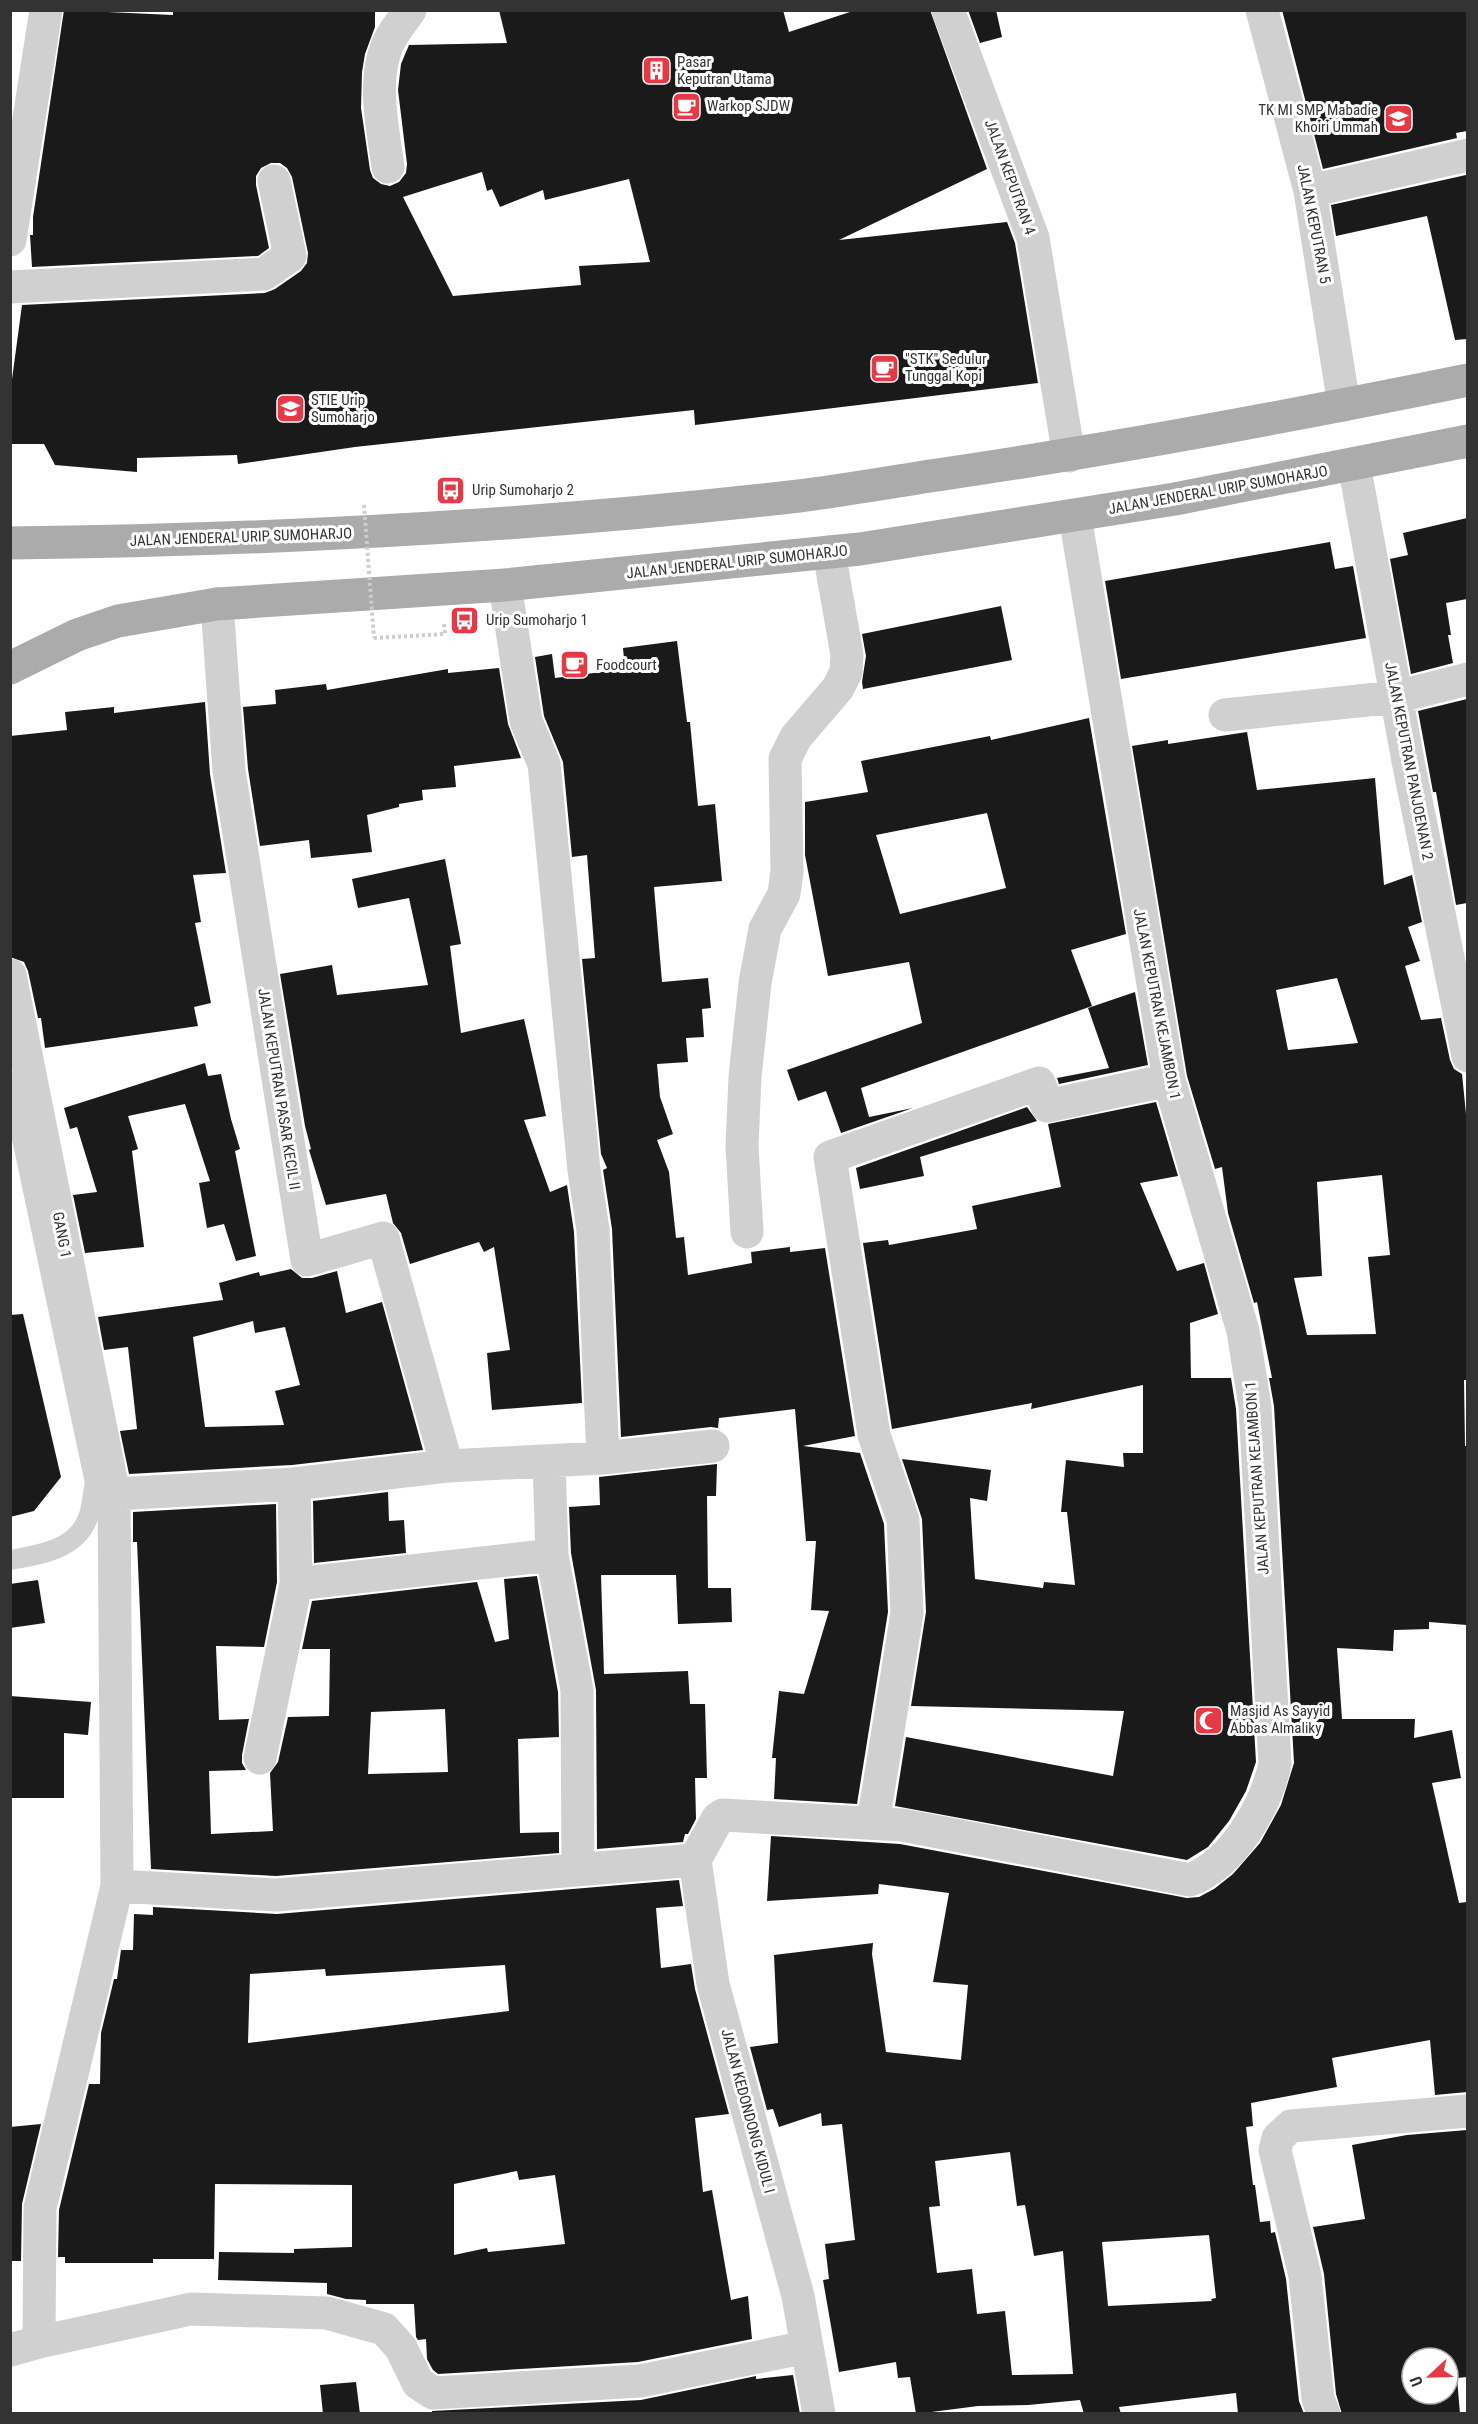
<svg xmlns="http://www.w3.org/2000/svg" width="1478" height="2424" viewBox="0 0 1478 2424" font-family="'Roboto Condensed',sans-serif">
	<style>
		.building { fill: #1a1a1a; fill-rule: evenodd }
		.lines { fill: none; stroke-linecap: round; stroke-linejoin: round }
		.path { stroke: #cdcdcd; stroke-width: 4; stroke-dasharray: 3 3; stroke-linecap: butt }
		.service { stroke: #d0d0d0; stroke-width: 20 }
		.minor { stroke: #d0d0d0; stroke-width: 33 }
		.primary { stroke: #ababab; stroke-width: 33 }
		.path-bridge { stroke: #cdcdcd; stroke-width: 4; stroke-dasharray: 3 3; stroke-linecap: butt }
		.labels { text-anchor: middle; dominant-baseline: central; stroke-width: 6; stroke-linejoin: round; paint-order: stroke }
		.poi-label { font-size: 15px; fill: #333; stroke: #fff; text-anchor: start }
		.street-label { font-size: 15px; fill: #333; stroke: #fff }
	</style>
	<rect width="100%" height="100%" fill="#fff"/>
	<!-- building -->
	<path class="building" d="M64,10L173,15V10H375V27L365,54L362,72L361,108L370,170L373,178L381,184L390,186L399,182L406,173L407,164L398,90L401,64L409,45L507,43L499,10H783L789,32L856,10H930L987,169L839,240L1007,222L1015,243L1038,383L695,425L694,410L355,447L238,464L237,455L137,458V472L55,465L44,444H10V394L22,305L265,293L275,289L301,271L307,263L308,253L292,177L287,168L280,163H271L261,168L256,176V185L269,248L258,256L32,267L30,235H33V217ZM482,172L487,191L492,189L500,207L543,190L545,200L629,179L650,262L579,266L581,285L453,296L403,197Z
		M968,10H996L1002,37L980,43Z
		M1282,10H1467V131L1456,133L1457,138L1323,169Z
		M1466,175L1467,183V339L1455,340L1427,216L1336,236L1331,205Z
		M1467,518V599L1446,603L1451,635H1448L1453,663L1411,674L1390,559L1408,555L1403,533Z
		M1330,542L1335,569L1353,566L1366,638L1121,679L1105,581Z
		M1001,606L1012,660L863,689L862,682L866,656L862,634Z
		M677,641L687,722H690L698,806L715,804L722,881L654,887L662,982L708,978L711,1008L702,1009L704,1037L686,1038L688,1062L657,1064L660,1097L673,1134L657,1140L669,1172L676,1238L684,1237L688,1275L752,1263L751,1252L790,1247V1252L825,1248L855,1436L803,1446L860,1453L884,1524L888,1612L857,1804L774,1799L776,1758H772L779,1691L804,1694L829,1611L811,1610L816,1541H806L795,1409L719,1418L718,1428L711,1427L621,1437L612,1229L603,1170L607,1168L601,1154L582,959L595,958L587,855L572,857L563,762L544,716L535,657L552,654L555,678L625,669L623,648Z
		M499,668L508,724L521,758L454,766L456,787L422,790L423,800L399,804V807L367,815L372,852L311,858L309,840L260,846L248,769L243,707L276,704L275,690L326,684L327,690L448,669V673Z
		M1467,699V903L1456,905L1436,792H1433L1418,711Z
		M205,702L210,774L226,873L193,875L201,922L195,923L211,1003L194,1007L198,1026L45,1048L41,1018H38L28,971L24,962L10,957V736L67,730L65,712L114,707V713Z
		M1089,718L1126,934L1071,950L1092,1006L861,1088L869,1117L913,1108L841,1133L826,1091L798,1101L787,1070L922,1023L909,962L828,976L805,855V802L868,792L861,761L990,736L991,740ZM987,813L1006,888L900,914L876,835Z
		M1247,732L1257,790L1375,778L1384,885L1412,875L1422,922L1408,927L1420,961L1405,966L1421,1020L1441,1018L1450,1060L1454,1069L1462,1074L1467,1124V1380H1464L1465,1446H1467V1625L1429,1622V1629L1394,1630L1393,1651L1337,1648L1342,1719H1415L1414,1738L1452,1730L1461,1778L1432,1783L1459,1903L1467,1902V2092L1435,2095L1430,2040L1332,2058L1337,2087L1251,2103L1253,2126L1246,2127L1253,2185H1255L1260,2222L1270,2221L1271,2233L1275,2232L1286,2279L1299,2401L1304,2414H1238L1236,2393L1119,2407L1121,2414H1084L1080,2400L1028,2405L978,2406L916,2414L910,2377L898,2378L896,2362L839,2372L823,2280L829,2279L825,2244L855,2240L842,2124L822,2126L821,2113L779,2127L773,2109L767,2110L750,2047L778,2043L774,1955L873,1943L872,1954L886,2052L961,2060L968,1985L933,1982L949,1893L879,1884L878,1894L767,1901L771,1836L900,1844L1187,1898L1199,1897L1214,1889L1233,1874L1260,1843L1281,1805L1294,1763L1274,1406L1269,1378H1272L1257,1302L1254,1303L1228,1213L1222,1167L1215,1169L1187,1076L1132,746L1168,740V744ZM1337,978L1358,1043L1288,1050L1276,990ZM1382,1175L1390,1255L1368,1257L1376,1334L1307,1335L1294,1278L1322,1276L1317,1182ZM1010,2152L1017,2206L1025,2205L1034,2256L1063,2251L1073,2374L1012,2375L1005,2311L977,2314L972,2269L937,2273L929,2207L940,2206L935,2161ZM1209,2235L1216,2298L1211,2299L1212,2301L1108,2306L1102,2242Z
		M445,859L461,944L450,946L461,1033L524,1019L546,1116L524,1120L550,1192L567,1185L574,1232L582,1403L492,1410L487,1353L510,1350L494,1247L484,1252L479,1242L410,1264L401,1233L393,1223L386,1194L326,1205L309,1150L311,1149L305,1126L280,974L332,965L337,995L428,985L409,898L358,908L352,879Z
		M1135,992L1148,1065L1059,1084L1057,1078L1109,1068L1088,1008Z
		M205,1063L208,1076L221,1074L231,1119L240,1149L235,1151L256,1256L236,1261L224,1224L207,1228L199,1183L210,1181L185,1104L128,1116L138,1149L132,1151L144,1247L85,1253L73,1195L97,1192L77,1127L70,1129L64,1108Z
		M1156,1102L1178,1176L1140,1183L1177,1271L1204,1263L1218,1314L1190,1323L1191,1378H1231L1236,1409L1256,1762L1246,1791L1229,1821L1208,1847L1187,1860L895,1806L906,1737L1113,1776L1124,1711L911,1706L926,1612L922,1519L902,1459L991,1470L987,1501L970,1498L975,1579L1043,1588L1044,1582L1075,1585L1067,1512H1061L1066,1460L1124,1467L1123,1453H1143V1385L1031,1409L1032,1403L892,1429L863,1243L888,1240L889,1245L977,1229L972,1206L1061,1187L1048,1124Z
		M1027,1107L1037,1121L920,1157L924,1176L860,1189L856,1168Z
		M291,1269L302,1278H312L337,1271L346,1313L382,1302L423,1450L292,1465L129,1474L120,1431L137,1429L128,1347L104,1350L98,1317L223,1300L219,1283L259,1272L260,1276ZM253,1321L255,1333L285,1327L300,1385L275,1391L284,1425L205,1427L193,1337Z
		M23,1314L61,1477L34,1511L10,1517V1315Z
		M717,1464L716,1496H707L708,1588H731L732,1622L678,1624L676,1575H601L604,1674L688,1671L690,1704H705L707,1778H695L696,1819L688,1834H685L683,1842L597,1849L596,1690L571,1553L569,1507L600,1505L599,1477Z
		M388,1492L389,1521L404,1520L406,1553L314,1563L313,1501Z
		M276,1504L277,1582L264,1647L216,1646L219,1720L249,1719L242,1755V1763L246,1770L209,1771L211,1834L273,1831L270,1773L278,1762L288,1717L329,1716L330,1649H302L312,1601L477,1582L495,1642L509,1639L504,1579L537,1576L558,1692L559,1737L518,1739L520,1833L559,1832V1853L276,1876L151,1869L137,1542H133V1512ZM445,1709L448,1772L368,1774L371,1712Z
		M38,1580L45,1623L10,1628V1584Z
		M10,1696L91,1702L88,1735L64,1733V1798H10Z
		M679,1880L683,1906L656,1908L661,1968L691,1964L695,1989L729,2114L695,2118L703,2192L712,2190L731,2300L748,2296L752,2339L638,2362L438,2374L433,2370L427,2359L426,2339L418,2340L416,2337L414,2304H366V2300L346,2299L327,2294V2283L218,2280L219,2252L294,2253V2249L352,2247V2185L215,2184L214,2259H153V2263H65V2257H58L59,2210L89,2084H100L101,2033L114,1979H117L121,1950H133L134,1914L153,1915V1907L277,1914ZM505,1965L509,2011L248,2043L250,1974L325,1969L326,1976ZM517,2171L519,2180L555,2175L565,2244L488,2252L487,2248L454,2255V2184Z
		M41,2124L22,2204L21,2261H10V2127Z
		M1467,2130V2377L1457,2378L1460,2414H1342L1336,2394L1324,2274L1313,2227L1365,2219L1352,2145L1407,2135ZM1412,2358H1448V2394H1412Z
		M793,2375L800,2414H432V2411L641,2400L756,2376V2379Z
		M356,2382L360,2414H323L320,2385Z"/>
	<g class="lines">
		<!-- path -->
		<path class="path" d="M374,638L445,634L444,624"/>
		<!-- service -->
		<path class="service" d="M10,1082L95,1483C92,1495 92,1510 87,1520C75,1550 38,1555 10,1560"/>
		<!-- minor -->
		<path class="minor" d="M948,10L1033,238L1069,456
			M1262,10L1310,191L1344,405
			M388,167C383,129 372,82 387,46C391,34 402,22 410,10
			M1310,191L1468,155
			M10,240L46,10
			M10,287L264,274L290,256L274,181
			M1354,464L1408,761L1468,1056
			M505,585L526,721L544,764L584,1170L593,1230L603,1458
			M217,604L229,771L307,1260L383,1238L447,1466
			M1225,715L1396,697L1468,679
			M10,975L114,1494L117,1886L40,2208L39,2342
			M747,1232L742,1146L745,1077L755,983L765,929L784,894L787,871L785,759L796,737L838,688L846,672L847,655L829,552
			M549,1461L552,1555L577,1690L578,1869
			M114,1494L294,1484L447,1466L603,1458L713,1446
			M296,1584L552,1555
			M260,1758L296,1584L294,1484
			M873,1823L907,1613L903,1520L874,1435L830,1157L1039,1083L1047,1106L1169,1080
			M117,1886L276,1895L695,1860
			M10,2350L39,2342L191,2309L327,2313L384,2329L401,2348L418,2383L433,2393L640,2381L807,2347
			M819,2414L798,2296L713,1984L695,1860L718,1818L723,1815L902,1825L1190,1880C1233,1863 1265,1808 1275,1764L1255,1407L1243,1331L1169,1080L1075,516
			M1324,2414L1318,2399L1305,2276L1275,2150L1278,2138L1291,2126L1468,2111"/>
		<!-- primary -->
		<path class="primary" d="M10,543C274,540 537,526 799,496C845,490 891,482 937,475C1115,449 1291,416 1468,380
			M10,668L77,635L118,621L217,604L505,585L860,549L1175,499L1468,441"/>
		<!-- path-bridge -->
		<path class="path-bridge" d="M364,505L374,638"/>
	</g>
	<!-- icons -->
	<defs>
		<symbol id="building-square" viewBox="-11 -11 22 22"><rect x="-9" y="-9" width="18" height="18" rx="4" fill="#e63946" stroke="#fff"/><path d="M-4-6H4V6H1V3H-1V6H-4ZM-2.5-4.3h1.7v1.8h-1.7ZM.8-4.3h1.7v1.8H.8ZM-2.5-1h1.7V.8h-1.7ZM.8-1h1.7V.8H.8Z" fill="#fff"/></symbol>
		<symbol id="cafe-square" viewBox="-11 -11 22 22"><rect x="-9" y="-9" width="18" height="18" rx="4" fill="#e63946" stroke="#fff"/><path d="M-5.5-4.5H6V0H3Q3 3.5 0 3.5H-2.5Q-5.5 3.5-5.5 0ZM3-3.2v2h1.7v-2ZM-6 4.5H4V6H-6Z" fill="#fff"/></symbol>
		<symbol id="school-square" viewBox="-11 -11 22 22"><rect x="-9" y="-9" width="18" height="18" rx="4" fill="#e63946" stroke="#fff"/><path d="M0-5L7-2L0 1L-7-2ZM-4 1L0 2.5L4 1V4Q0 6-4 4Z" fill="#fff"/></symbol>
		<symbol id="university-square" viewBox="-11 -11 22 22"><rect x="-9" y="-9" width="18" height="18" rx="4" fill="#e63946" stroke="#fff"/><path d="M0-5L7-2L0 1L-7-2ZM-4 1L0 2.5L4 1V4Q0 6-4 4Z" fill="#fff"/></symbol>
		<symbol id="bus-square" viewBox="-11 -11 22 22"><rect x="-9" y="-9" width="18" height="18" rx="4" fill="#e63946" stroke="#fff"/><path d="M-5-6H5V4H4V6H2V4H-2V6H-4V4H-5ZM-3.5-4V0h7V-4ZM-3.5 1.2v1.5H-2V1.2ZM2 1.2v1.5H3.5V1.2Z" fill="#fff"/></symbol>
		<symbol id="mosque-square" viewBox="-11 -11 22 22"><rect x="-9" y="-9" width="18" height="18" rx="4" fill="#e63946" stroke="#fff"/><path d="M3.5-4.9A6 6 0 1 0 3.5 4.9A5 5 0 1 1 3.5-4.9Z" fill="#fff"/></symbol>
	</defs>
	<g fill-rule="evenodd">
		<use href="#building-square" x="640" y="54" width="33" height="33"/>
		<use href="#cafe-square" x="670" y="90" width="33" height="33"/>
		<use href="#school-square" x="1382" y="102" width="33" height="33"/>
		<use href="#cafe-square" x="868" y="352" width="33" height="33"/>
		<use href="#university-square" x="274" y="392" width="33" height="33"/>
		<use href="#bus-square" x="434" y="474" width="33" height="33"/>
		<use href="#bus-square" x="448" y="604" width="33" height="33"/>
		<use href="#cafe-square" x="558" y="648" width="33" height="33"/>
		<use href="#mosque-square" x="1192" y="1704" width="33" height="33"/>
	</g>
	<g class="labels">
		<!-- poi labels -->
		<g class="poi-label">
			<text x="677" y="62">Pasar<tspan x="677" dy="17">Keputran Utama</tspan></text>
			<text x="707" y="106">Warkop SJDW</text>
			<text x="1378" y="110" text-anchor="end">TK MI SMP Mabadie<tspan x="1378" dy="17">Khoiri Ummah</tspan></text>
			<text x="905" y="359">"STK" Sedulur<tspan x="905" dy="17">Tunggal Kopi</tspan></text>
			<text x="311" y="400">STIE Urip<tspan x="311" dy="17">Sumoharjo</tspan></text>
			<text x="472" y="490">Urip Sumoharjo 2</text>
			<text x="486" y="620">Urip Sumoharjo 1</text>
			<text x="596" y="665">Foodcourt</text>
			<text x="1230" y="1711">Masjid As Sayyid<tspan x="1230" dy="17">Abbas Almaliky</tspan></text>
		</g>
		<!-- street labels -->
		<g class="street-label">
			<text transform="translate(1010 177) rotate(70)">JALAN KEPUTRAN 4</text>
			<text transform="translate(1314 224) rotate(79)">JALAN KEPUTRAN 5</text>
			<text transform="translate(1218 490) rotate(-10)">JALAN JENDERAL URIP SUMOHARJO</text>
			<text transform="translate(241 537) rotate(-2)">JALAN JENDERAL URIP SUMOHARJO</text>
			<text transform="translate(737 562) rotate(-6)">JALAN JENDERAL URIP SUMOHARJO</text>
			<text transform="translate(1409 761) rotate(79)">JALAN KEPUTRAN PANJOENAN 2</text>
			<text transform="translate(1157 1004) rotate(79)">JALAN KEPUTRAN KEJAMBON 1</text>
			<text transform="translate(279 1089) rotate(81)">JALAN KEPUTRAN PASAR KECIL II</text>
			<text transform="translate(62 1235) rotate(79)">GANG 1</text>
			<text transform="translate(1257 1478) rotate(-94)">JALAN KEPUTRAN KEJAMBON 1</text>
			<text transform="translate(748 2111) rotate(75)">JALAN KEDONDONG KIDUL I</text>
		</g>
	</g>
	<!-- border -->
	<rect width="1478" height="2424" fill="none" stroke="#333333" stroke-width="24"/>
	<!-- north arrow -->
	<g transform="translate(1430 2376) rotate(248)"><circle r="28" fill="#ffffff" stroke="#adadad" stroke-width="1.5"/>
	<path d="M0-4.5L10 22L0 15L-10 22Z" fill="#e63946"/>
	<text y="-9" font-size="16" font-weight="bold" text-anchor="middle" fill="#333333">U</text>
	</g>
</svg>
